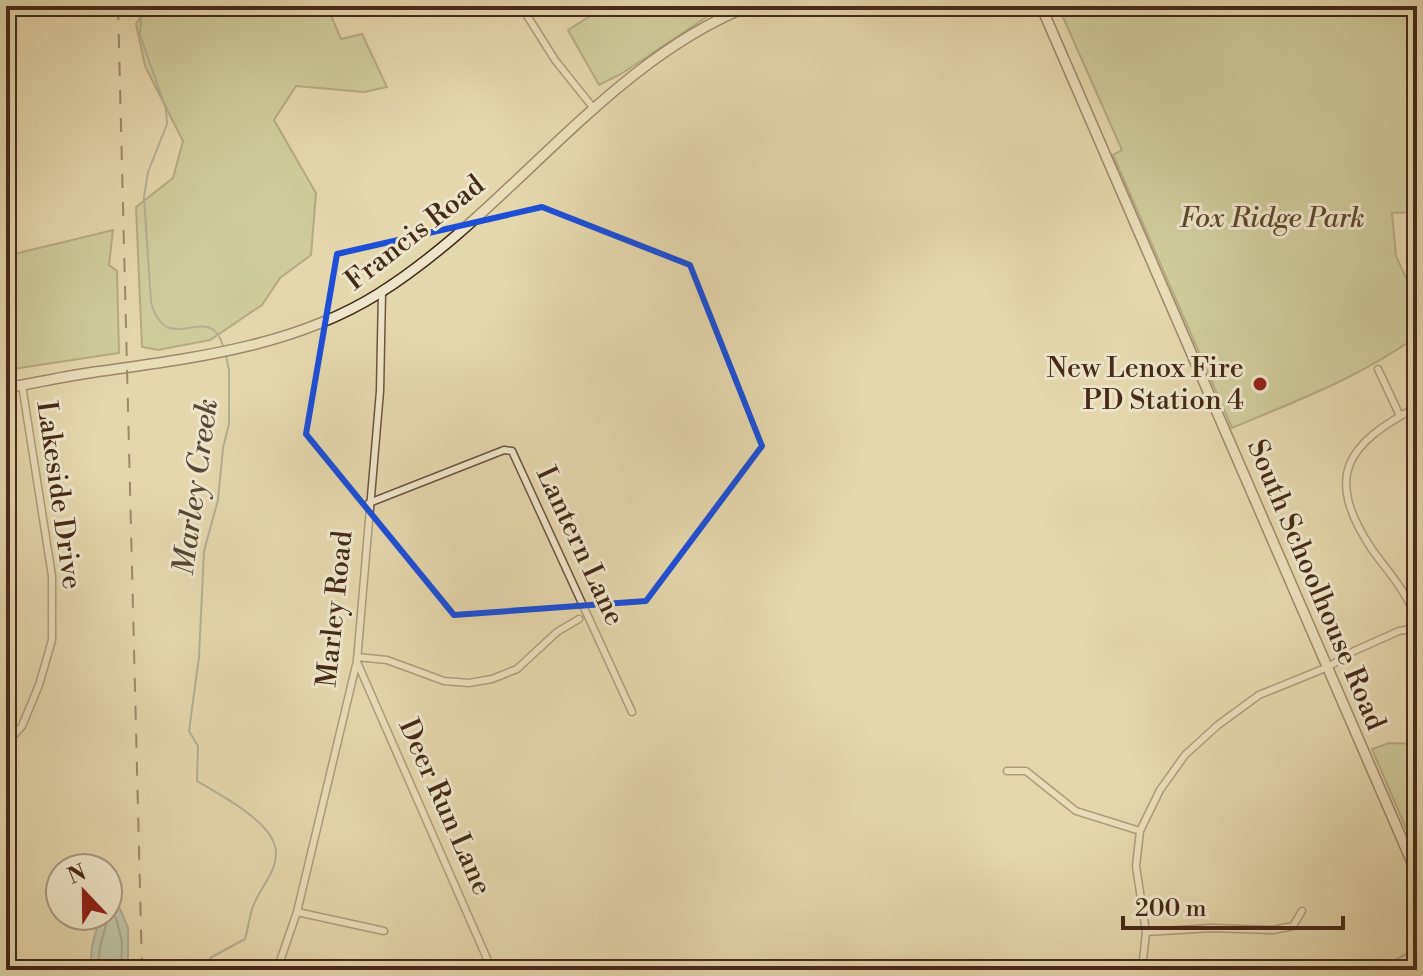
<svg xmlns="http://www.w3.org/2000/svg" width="1423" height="976" viewBox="0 0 1423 976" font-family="'Libre Bodoni',serif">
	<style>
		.green { fill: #b5be88; stroke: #7d744f; stroke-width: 2 }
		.water { fill: #97b8b2; stroke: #767f74; stroke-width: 2 }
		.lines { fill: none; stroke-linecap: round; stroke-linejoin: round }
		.shore { stroke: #6e7164; stroke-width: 2 }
		.stream { stroke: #767f74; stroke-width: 2 }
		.street-casing { stroke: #6c553c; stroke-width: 9 }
		.secondary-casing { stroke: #452a16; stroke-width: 12 }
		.street { stroke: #ede5c9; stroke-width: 6 }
		.secondary { stroke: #ede5c9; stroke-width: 9 }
		.rail { stroke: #452a16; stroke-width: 2; stroke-dasharray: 14 14; stroke-linecap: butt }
		.marked { fill: none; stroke: #1d4ed8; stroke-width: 6; stroke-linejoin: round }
		.poi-dot { fill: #8f2418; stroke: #ede5c9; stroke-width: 3 }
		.labels { text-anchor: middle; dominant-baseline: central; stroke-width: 6; stroke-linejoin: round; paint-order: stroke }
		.park-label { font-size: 28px; font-style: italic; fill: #5b482d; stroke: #ede5c9 }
		.street-label { font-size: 28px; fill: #452a16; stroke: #ede5c9 }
		.poi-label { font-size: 28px; fill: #452a16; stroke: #ede5c9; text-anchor: end }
		.water-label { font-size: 30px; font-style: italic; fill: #554635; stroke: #ede5c9 }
	</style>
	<rect width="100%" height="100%" fill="#e3d7ac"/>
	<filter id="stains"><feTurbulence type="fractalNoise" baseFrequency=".0025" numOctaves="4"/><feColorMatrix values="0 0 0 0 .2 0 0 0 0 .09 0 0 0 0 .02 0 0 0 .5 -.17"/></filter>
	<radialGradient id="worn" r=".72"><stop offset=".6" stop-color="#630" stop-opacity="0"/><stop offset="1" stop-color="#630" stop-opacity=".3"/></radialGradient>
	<!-- green -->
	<path class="green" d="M148,6H327L341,39L362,34L387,87L364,92L296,86L274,120L316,193L311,255L280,278L262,305L210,340L158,350L142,347L136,207L173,178L183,141L145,66L136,24Z
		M606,6H723L621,74L599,85L568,30Z
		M1058,6H1417V212L1392,213L1396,256L1417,302V336C1361,377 1296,401 1232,428L1113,155L1122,150Z
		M113,230L109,265L117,271L119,353L6,370V256Z
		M1389,743L1417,744V854L1372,749Z"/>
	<!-- water -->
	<path class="water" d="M108,907L120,909L128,928V970H90L92,946L100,916H108Z"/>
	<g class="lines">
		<!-- shore -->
		<path class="shore" d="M98,970L100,947L108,917L111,915L116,918L122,942L121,970"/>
		<!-- stream -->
		<path class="stream" d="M142,6L140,35L166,109L167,124L148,172L144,197L151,302C167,361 209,298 223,346
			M206,970L210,958L245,939C248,929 249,919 252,909C258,890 276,874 276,853C276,823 220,795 197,781L198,746L189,731L199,657L204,551L218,500L223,448L229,424V370L226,356
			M1383,970L1395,960L1417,948"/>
		<defs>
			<path id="street" d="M521,6L555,60L595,110
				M1378,369L1400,416
				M1417,407C1346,444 1324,476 1371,548C1384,567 1401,584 1410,605C1415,614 1413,625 1417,635
				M369,503L504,450L512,451L632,712
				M357,657L387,660L444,681L469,683L492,679L517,669L557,632L579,619
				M357,662L492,970
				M6,744L22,726L39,685L52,640V576L22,385
				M1007,771H1026L1076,811L1140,831
				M297,912L384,931
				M1146,932L1211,928L1273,930L1293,926L1302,911
				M277,970L297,912L357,661L380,391L382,292
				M1142,970L1146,932L1136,866L1140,831L1160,790L1185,755L1218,725L1259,695L1328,667L1354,651L1399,631L1417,628"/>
			<path id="secondary" d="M1041,6L1417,874
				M6,388C36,383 65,376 95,372C193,358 293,347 378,294C508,213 605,63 749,6"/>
		</defs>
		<!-- street casing -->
		<use href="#street" class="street-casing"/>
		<!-- secondary casing -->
		<use href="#secondary" class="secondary-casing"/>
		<!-- street -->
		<use href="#street" class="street"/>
		<!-- secondary -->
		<use href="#secondary" class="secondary"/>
		<!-- rail -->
		<path class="rail" d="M118,6L142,970"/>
	</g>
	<!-- marked area -->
	<path d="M0 0H1423V976H0ZM542,207L690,265L762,446L646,601L454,615L306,434L337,254Z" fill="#e3d7ac" fill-opacity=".55" fill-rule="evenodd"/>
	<path class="marked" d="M542,207L690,265L762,446L646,601L454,615L306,434L337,254Z"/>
	<!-- markers -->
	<circle class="poi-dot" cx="1260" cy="384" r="8"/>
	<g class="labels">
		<!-- park labels -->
		<g class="park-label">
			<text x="1272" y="218">Fox Ridge Park</text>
		</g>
		<!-- street labels -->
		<g class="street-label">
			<text transform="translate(415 233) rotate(-38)">Francis Road</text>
			<text transform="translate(59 495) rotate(82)">Lakeside Drive</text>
			<text transform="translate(580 546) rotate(65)">Lantern Lane</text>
			<text transform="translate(1316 585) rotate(67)">South Schoolhouse Road</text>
			<text transform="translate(335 609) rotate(-84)">Marley Road</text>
			<text transform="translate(445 807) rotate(66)">Deer Run Lane</text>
		</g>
		<!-- poi labels -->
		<g class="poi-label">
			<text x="1244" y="368">New Lenox Fire<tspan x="1244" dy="32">PD Station 4</tspan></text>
		</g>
		<!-- water labels -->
		<g class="water-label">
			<text transform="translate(196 487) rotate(-82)">Marley Creek</text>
		</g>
	</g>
	<!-- margin -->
	<rect width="1423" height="976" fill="none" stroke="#e3d7ac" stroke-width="32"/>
	<rect x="8" y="8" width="1407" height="960" fill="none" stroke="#452a16" stroke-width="4"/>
	<rect x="16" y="16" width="1391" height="944" fill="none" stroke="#452a16" stroke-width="2"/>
	<!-- north arrow -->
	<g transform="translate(84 892) rotate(338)"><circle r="38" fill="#ede5c9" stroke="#aa9a81" stroke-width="2"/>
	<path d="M0-6L14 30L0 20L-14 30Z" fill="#8f2418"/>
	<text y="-12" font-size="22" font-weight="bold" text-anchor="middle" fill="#452a16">N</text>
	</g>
	<!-- scale -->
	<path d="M1123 916v12h220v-12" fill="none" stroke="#452a16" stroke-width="4"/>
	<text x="1135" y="916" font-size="24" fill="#452a16" stroke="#ede5c9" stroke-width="6" paint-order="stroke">200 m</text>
	<rect width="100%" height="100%" filter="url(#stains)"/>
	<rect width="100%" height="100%" fill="url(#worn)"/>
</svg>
